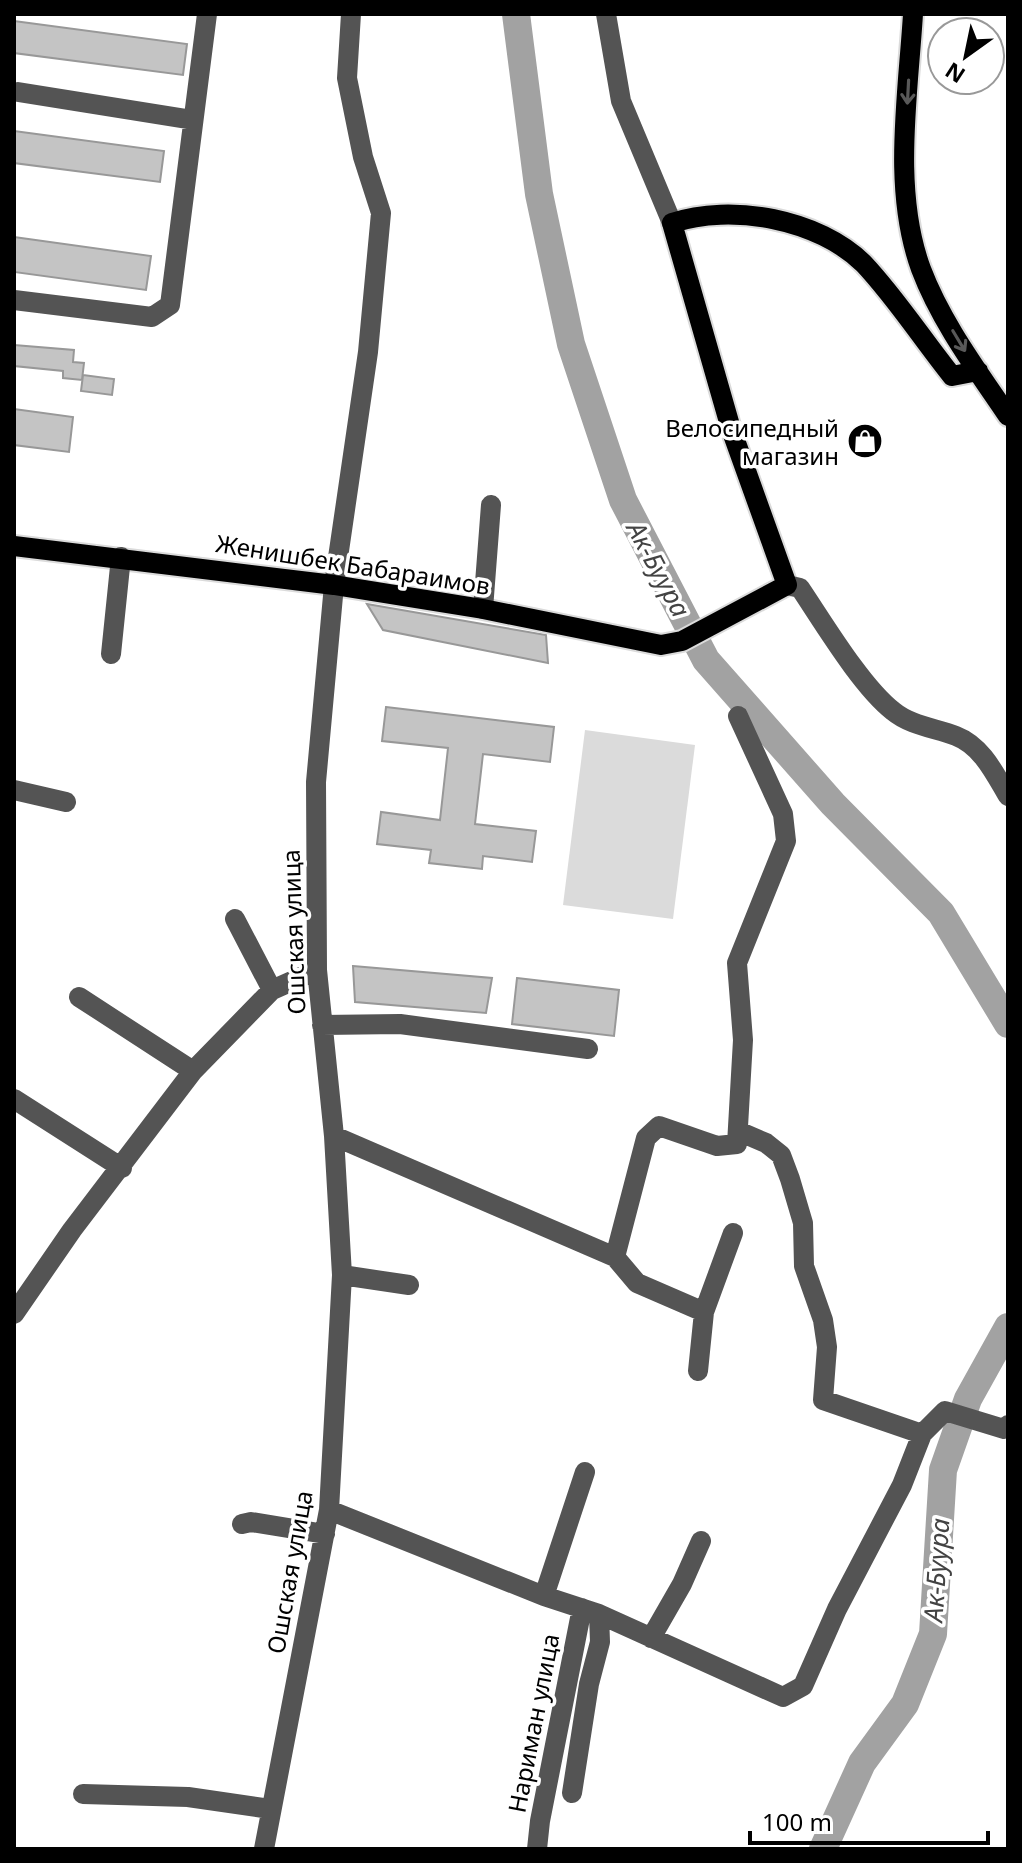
<svg xmlns="http://www.w3.org/2000/svg" width="1022" height="1863" viewBox="0 0 1022 1863" font-family="'Noto Sans',sans-serif">
	<style>
		.green { fill: #dbdbdb }
		.lines { fill: none; stroke-linecap: round; stroke-linejoin: round }
		.river { stroke: #a2a2a2; stroke-width: 28 }
		.building { fill: #c4c4c4; stroke: #989898; stroke-width: 2 }
		.major-casing { stroke: #dbdbdb; stroke-width: 24 }
		.minor { stroke: #545454; stroke-width: 20 }
		.major { stroke: #000; stroke-width: 20 }
		.oneway { stroke: #595959 }
		.labels { text-anchor: middle; dominant-baseline: central; stroke-width: 7; stroke-linejoin: round; paint-order: stroke }
		.poi-label { font-size: 24px; fill: #000; stroke: #fff; text-anchor: end }
		.street-label { font-size: 24px; fill: #000; stroke: #fff }
		.water-label { font-size: 26px; font-style: italic; fill: #434343; stroke: #fff }
	</style>
	<rect width="100%" height="100%" fill="#fff"/>
	<!-- green -->
	<path class="green" d="M585,730L695,745L673,919L563,905Z"/>
	<g class="lines">
		<!-- river -->
		<path class="river" d="M516,14L539,194L571,344L623,500L706,660L833,804L941,913L1008,1024
			M823,1849L862,1763L905,1704L933,1634L943,1470L968,1399L1008,1327"/>
	</g>
	<!-- building -->
	<path class="building" d="M14,21L187,44L183,75L14,53Z
		M14,131L164,151L160,182L14,163Z
		M14,237L151,256L146,290L14,272Z
		M14,345L74,350L73,362L84,363L82,380L63,378V371L14,366Z
		M83,375L114,379L112,395L81,391Z
		M14,409L73,417L69,452L14,445Z
		M367,604L546,635L548,663L383,630Z
		M386,707L554,727L550,762L483,754L475,824L536,831L532,862L483,856L482,869L429,863L431,850L377,844L381,812L440,820L448,748L382,741Z
		M353,966L492,978L486,1013L355,1002Z
		M517,978L619,990L614,1036L512,1024Z"/>
	<g class="lines">
		<defs>
			<path id="major" d="M913,14C908,96 892,190 921,269C941,322 977,370 1008,416
				M14,546L334,585L483,609L661,645L682,641L787,585L731,429L672,223C731,203 819,219 864,264C896,298 923,340 952,376L978,371"/>
		</defs>
		<!-- major casing -->
		<use href="#major" class="major-casing"/>
		<!-- minor -->
		<path class="minor" d="M606,14L621,101L672,223
			M18,92L193,120
			M14,300L152,317L170,305L207,14
			M787,585L800,588C823,622 861,686 893,711C911,726 936,728 956,736C982,746 995,774 1008,796
			M483,609L491,505
			M111,654L121,557
			M14,790L66,802
			M235,919L272,990
			M79,997L193,1071
			M322,1025L400,1024L588,1049
			M14,1099L122,1168
			M738,1131L766,1143L781,1155L790,1179L803,1223L804,1266L823,1320L827,1347L823,1400L922,1434
			M334,1136L615,1257L646,1138L659,1126L717,1146L737,1144L743,1040L737,963L786,841L783,814L738,716
			M615,1257L637,1283L704,1312
			M342,1275L409,1285
			M14,1314L72,1230L193,1071L272,990L317,970
			M698,1371L704,1312L733,1233
			M329,1510L544,1596L599,1614L783,1697L803,1686L837,1609L902,1485L922,1434L945,1411L1004,1429L1008,1425
			M242,1524L251,1522L325,1534
			M544,1596L585,1472
			M651,1638L682,1584L701,1541
			M572,1793L589,1684L600,1642L599,1614
			M83,1794L188,1797L270,1809
			M264,1849L329,1510L342,1275L334,1136L317,970L316,782L334,585L368,352L381,213L363,157L347,78L351,14
			M537,1849L540,1821L582,1608"/>
		<!-- major -->
		<use href="#major" class="major"/>
	</g>
	<!-- one-way arrows -->
	<defs><path id="oneway-shaft" d="M-6 0H5M1.5-3L5.5 0L1.5 3" fill="none" stroke-width="1.6" stroke-linecap="round" stroke-linejoin="round" transform="scale(2)"/></defs>
	<g class="oneway">
		<use href="#oneway-shaft" transform="translate(908 92) rotate(93)"/>
		<use href="#oneway-shaft" transform="translate(959 341) rotate(59)"/>
	</g>
	<!-- icons -->
	<defs>
		<symbol id="shop-disc" viewBox="-11 -11 22 22"><circle r="9.5" fill="#000" stroke="#fff"/><path d="M-5-2.5h2.3a2.7 3.5 0 0 1 5.4 0H5L5.5 6h-11ZM-1.5-2.5h3a1.5 2.3 0 0 0-3 0Z" fill="#fff"/></symbol>
	</defs>
	<g fill-rule="evenodd">
		<use href="#shop-disc" x="845" y="421" width="40" height="40"/>
	</g>
	<g class="labels">
		<!-- poi labels -->
		<g class="poi-label">
			<text x="839" y="427">Велосипедный<tspan x="839" dy="28">магазин</tspan></text>
		</g>
		<!-- street labels -->
		<g class="street-label">
			<text transform="translate(353 564) rotate(9)">Женишбек Бабараимов</text>
			<text transform="translate(293 932) rotate(-92)">Ошская улица</text>
			<text transform="translate(289 1572) rotate(-80)">Ошская улица</text>
			<text transform="translate(533 1723) rotate(-79)">Нариман улица</text>
		</g>
		<!-- water labels -->
		<g class="water-label">
			<text transform="translate(659 569) rotate(62)">Ак-Буура</text>
			<text transform="translate(936 1570) rotate(-86)">Ак-Буура</text>
		</g>
	</g>
	<!-- border -->
	<rect width="1022" height="1863" fill="none" stroke="#000000" stroke-width="32"/>
	<!-- north arrow -->
	<g transform="translate(966 56) rotate(213)"><circle r="38" fill="#ffffff" stroke="#999999" stroke-width="2"/>
	<path d="M0-6L14 30L0 20L-14 30Z" fill="#000000"/>
	<text y="-12" font-size="22" font-weight="bold" text-anchor="middle" fill="#000000">N</text>
	</g>
	<!-- scale -->
	<path d="M750 1831v12h238v-12" fill="none" stroke="#000000" stroke-width="4"/>
	<text x="762" y="1831" font-size="24" fill="#000000" stroke="#ffffff" stroke-width="6" paint-order="stroke">100 m</text>
</svg>
